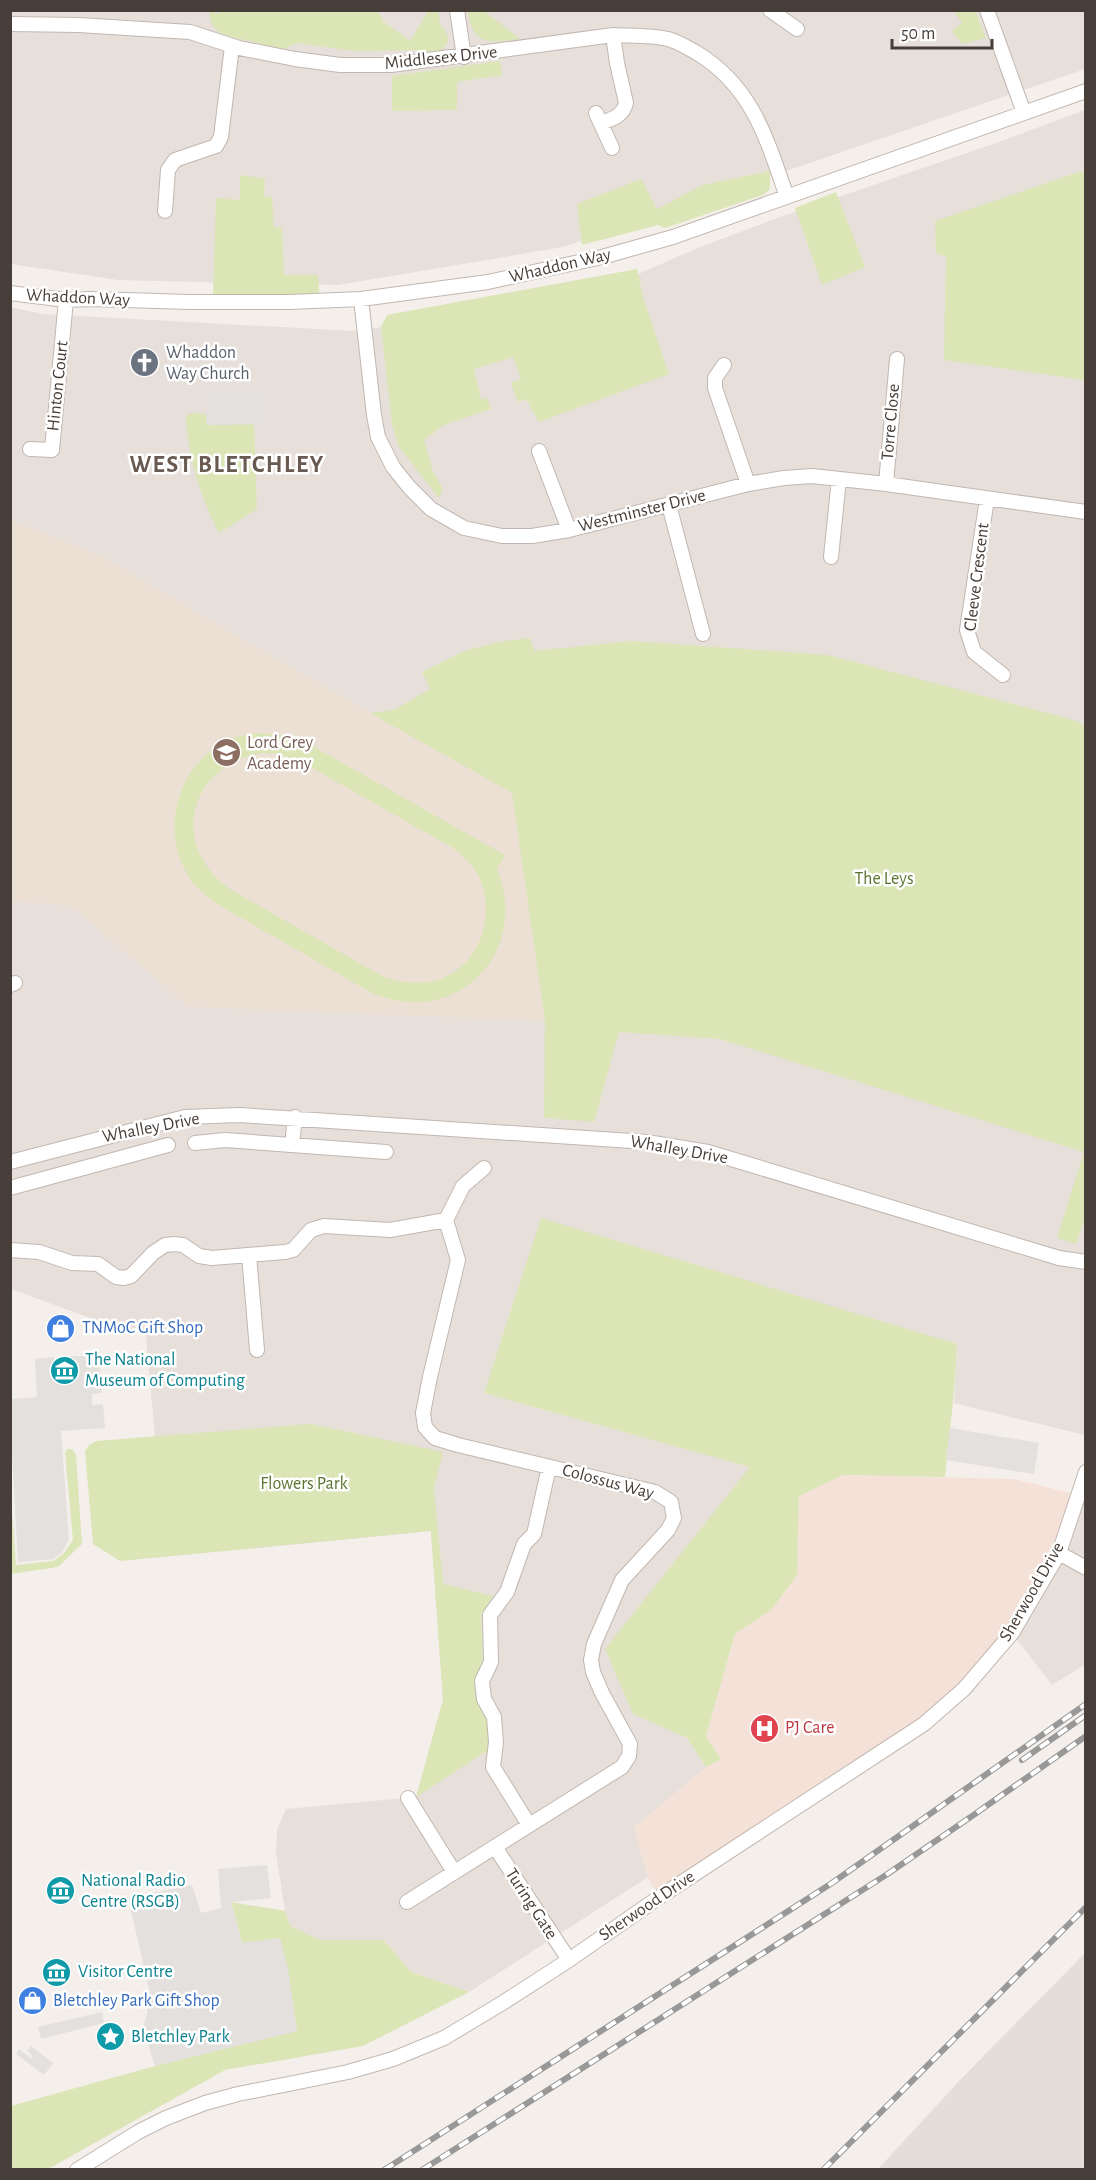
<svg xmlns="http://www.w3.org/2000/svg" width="1096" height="2180" viewBox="0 0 1096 2180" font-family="'Alegreya Sans',sans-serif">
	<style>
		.residential { fill: #e7dfd9 }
		.commercial { fill: #f4e1d7 }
		.industrial { fill: #e4dedb }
		.education { fill: #ece0d5 }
		.green { fill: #dbe5b6; fill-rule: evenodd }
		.parking { fill: #e3e0de }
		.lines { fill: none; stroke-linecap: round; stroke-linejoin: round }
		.minor-casing { stroke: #c2b7b0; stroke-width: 16 }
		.minor { stroke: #fff; stroke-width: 14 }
		.rail-casing { stroke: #989898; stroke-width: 6 }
		.rail { stroke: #fff; stroke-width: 4; stroke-dasharray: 11; stroke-linecap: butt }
		.labels { text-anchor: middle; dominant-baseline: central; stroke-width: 5; stroke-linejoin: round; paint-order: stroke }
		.street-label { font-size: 18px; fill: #473e39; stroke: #fff }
		.worship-label { font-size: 18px; fill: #5b616d; stroke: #fff; text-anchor: start }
		.education-label { font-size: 18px; fill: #785e54; stroke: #fff; text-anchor: start }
		.park-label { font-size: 18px; fill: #5b7530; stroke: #fff }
		.shop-label { font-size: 18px; fill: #366cbe; stroke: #fff; text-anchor: start }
		.culture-label { font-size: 18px; fill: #0d838f; stroke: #fff; text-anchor: start }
		.health-label { font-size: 18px; fill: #be3a42; stroke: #fff; text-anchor: start }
		.district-label { font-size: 24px; font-weight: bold; letter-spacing: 1.5px; fill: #695a51; stroke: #fff }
	</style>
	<rect width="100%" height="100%" fill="#f4efea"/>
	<!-- residential -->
	<path class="residential" d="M10,11H1085V69L563,247L338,285L118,280L11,264Z
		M1085,110V1435L954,1403L957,1344L484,1393L751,1467L606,1649L633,1714L687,1738L706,1767L634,1828L648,1877L469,1992L411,1972L384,1940H320L290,1926L285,1911L276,1853L277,1830L286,1809L416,1797L443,1700L431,1531L249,1549L240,1431L155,1437L146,1336L93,1319L11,1289L10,307L43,314L353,331L576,301L698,248L780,217L1002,141Z
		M1085,1459V1665L1052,1685L1012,1633L1059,1553L1084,1477Z"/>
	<!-- commercial -->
	<path class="commercial" d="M843,1475L1014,1479L1078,1495L1012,1633L964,1689L658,1898L648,1877L634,1828L706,1767L721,1759L706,1736L735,1634L771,1610L797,1575L799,1496Z"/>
	<!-- industrial -->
	<path class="industrial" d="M1085,1953V2169H878L961,2079Z"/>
	<!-- education -->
	<path class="education" d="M10,520L104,557L238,637L512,793L545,1021L189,1007L71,906L11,901Z"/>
	<!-- green -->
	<path class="green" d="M210,11L219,14L221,11H375L380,14L383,21L410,41L428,11H438L440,25C449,34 452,43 440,50L439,57H424L415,50L354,51L297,43L283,49L224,35C213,29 209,24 210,11Z
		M468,11H484L520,39C491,43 472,47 468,11Z
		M953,11H975L986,38L962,44L952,31L962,23Z
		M500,61L502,75L457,82V110L392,111V76Z
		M770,171V189L763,195L665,228L658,225L582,245L577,204L641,179L657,209L703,185Z
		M1082,171L1086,178L1085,380L944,360L946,256L936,254L935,221Z
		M240,175L265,179L264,196L272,197L274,227L282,228L284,275H318L320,299H315L311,294L213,296L216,198L240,200Z
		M836,192L865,267L822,285L795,208Z
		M637,269L643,297L669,374L539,422L526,399L518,402L511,383L521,379L513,357L474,369L481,399L487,398L491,409L444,425L424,440L433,472L443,489L439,498L399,447L392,425L381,327L387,315Z
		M190,413L206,414L207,425L254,424L257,509L219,533C200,497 188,457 186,417Z
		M530,638L534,651L632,641L828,655L1077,721L1085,728L1086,1214L1076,1244L1057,1238L1084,1152L720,1039L619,1032L594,1122L544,1118L545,1021L512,793L370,713L394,710L430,689L422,672L464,651L499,642Z
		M255,733L288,735L302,740L505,855L497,869C531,953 456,1029 372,993L222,907C210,899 198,891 190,879C159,830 176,766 228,740C236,736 247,735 255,733ZM261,753L280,754L300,761L453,848C462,856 473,864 478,875C498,915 479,970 434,981C416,985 401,982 384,977L230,889C169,846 188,766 261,753Z
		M541,1218L957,1344C955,1388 950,1432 945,1477L843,1475L799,1496L797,1575L771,1610L735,1634L706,1736L721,1759L706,1767L687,1738L633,1714L605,1649L750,1467L484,1393Z
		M311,1424L443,1452L434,1488L443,1584L493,1596L481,1615L483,1662L476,1694L479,1707L487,1721L490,1749L416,1797L443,1700L431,1531L120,1561L93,1544L85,1451L89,1445L97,1441Z
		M67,1449H72L76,1455L82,1544L58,1567L11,1574V1498L16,1565L54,1561L64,1553L73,1540L65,1453Z
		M231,1902L285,1911L290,1926L320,1940H384L411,1972L469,1992L363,2046L225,2070L48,2169L11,2170V2106L155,2066L297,2031L280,1938L242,1943Z"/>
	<!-- parking -->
	<path class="parking" d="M265,389V424L207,425L206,391Z
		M99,1355L102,1393L92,1394V1405L103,1404L105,1428L61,1431L69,1540L61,1553L53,1559L18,1562L11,1435V1399L37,1397L35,1359L54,1357L55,1361L64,1360V1357Z
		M950,1428L1039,1443L1034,1474L946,1460Z
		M267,1865L271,1898L231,1902L242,1943L280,1938L288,1969L297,2031L155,2066L143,2029L151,1997L128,1898L192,1885L201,1913L221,1908L218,1869Z
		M102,2012L104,2023L41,2039L38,2027Z
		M31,2046L53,2063L44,2075L16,2054L19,2049L32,2059L33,2056L27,2051Z"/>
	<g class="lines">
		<defs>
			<path id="minor" d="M457,10L464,57
				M770,10L797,29
				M987,10L1024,113
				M10,24L79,25L190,32L239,48L295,59L340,65H391L613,35C632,36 650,35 668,39C679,42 688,48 697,53C753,87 767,140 787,197
				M596,113L612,148
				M601,123C612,119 623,116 626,103L617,63L613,35
				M165,211L168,170L175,160L216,146L221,137L232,46
				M10,293L66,300L91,299L190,302H290L361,299L488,282L602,257L673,237L1086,91
				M361,299L374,415L378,437L393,467L409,487L431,509L464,528L502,536H532L569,530L748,484L784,478L812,476L886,484L1086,512
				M724,365L715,378V388L748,484
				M30,449L52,450L66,300
				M539,451L569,530
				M886,484L897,359
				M987,499L967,630L974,652L1003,675
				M669,505L703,634
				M831,557L839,479
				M10,985L15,983
				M195,1143L225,1140L386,1152
				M292,1145L295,1117
				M10,1162L185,1117L239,1115L647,1142L708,1152L1059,1258L1086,1262
				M10,1188L168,1145
				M10,1250L39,1252L72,1263L98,1264L116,1277L124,1278L131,1276L153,1253L165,1245L174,1244L183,1245L199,1256L212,1258L285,1252L293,1250L311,1230L324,1226L390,1230L446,1220L463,1186L484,1168
				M249,1255L257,1350
				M1059,1553L1086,1568
				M408,1798L454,1872
				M529,1825L493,1767L496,1742L494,1717L484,1699L482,1681L491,1662L490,1615L507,1592L524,1544L534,1534L549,1467
				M495,1847L569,1960
				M407,1902L622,1767L629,1756L630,1744L602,1693L593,1672L591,1660L594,1644L622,1580L668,1530L674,1518L671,1502L655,1492L458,1445L435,1438L425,1427L423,1413L430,1377L458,1260L446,1220
				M77,2170L138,2132L166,2118L205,2103L238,2094L348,2072L393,2059L444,2038L504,2002L569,1960L658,1898L924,1724L964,1689L1012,1633L1059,1553L1086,1472"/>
		</defs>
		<!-- minor casing -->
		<use href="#minor" class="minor-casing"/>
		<!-- minor -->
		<use href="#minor" class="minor"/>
		<defs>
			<path id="rail" d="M1022,1760L1086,1715
				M384,2170L832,1883L1086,1704
				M422,2170L886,1875L975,1814L1086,1736
				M823,2170L1086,1907"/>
		</defs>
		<!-- rail casing -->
		<use href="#rail" class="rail-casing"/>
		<!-- rail -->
		<use href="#rail" class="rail"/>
	</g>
	<!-- icons -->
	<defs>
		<symbol id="church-disc" viewBox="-11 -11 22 22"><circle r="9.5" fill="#6b7280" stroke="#fff"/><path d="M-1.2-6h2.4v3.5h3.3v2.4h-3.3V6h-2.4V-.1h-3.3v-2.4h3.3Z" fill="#fff"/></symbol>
		<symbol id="school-disc" viewBox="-11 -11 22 22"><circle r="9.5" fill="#8d6e63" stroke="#fff"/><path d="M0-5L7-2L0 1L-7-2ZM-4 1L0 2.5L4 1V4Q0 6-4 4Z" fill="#fff"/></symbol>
		<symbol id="shop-disc" viewBox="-11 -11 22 22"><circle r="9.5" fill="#3f7fe0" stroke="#fff"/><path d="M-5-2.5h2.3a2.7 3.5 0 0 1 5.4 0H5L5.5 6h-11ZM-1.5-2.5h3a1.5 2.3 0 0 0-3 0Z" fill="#fff"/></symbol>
		<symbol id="museum-disc" viewBox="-11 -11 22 22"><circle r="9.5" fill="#0f9aa8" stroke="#fff"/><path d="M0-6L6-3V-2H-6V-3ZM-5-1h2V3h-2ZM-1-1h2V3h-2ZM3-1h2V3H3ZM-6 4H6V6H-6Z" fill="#fff"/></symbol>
		<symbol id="hospital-disc" viewBox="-11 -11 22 22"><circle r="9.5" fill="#e0444e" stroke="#fff"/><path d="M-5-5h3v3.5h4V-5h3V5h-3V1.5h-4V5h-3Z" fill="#fff"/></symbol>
		<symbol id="sight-disc" viewBox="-11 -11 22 22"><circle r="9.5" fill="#0f9aa8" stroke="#fff"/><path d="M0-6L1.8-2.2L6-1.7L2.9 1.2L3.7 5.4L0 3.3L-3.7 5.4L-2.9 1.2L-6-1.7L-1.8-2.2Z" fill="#fff"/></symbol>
	</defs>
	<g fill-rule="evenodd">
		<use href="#church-disc" x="128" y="346" width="33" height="33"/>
		<use href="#school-disc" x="210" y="736" width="33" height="33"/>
		<use href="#shop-disc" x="44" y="1312" width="33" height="33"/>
		<use href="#museum-disc" x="48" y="1354" width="33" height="33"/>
		<use href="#hospital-disc" x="748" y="1712" width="33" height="33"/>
		<use href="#museum-disc" x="44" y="1874" width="33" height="33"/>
		<use href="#museum-disc" x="40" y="1956" width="33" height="33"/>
		<use href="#shop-disc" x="16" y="1984" width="33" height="33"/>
		<use href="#sight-disc" x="94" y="2020" width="33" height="33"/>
	</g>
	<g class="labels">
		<!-- street labels -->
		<g class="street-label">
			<text transform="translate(441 58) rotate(-6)">Middlesex Drive</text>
			<text transform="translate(560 266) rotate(-13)">Whaddon Way</text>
			<text transform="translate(78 298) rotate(3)">Whaddon Way</text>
			<text transform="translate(58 386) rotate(-84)">Hinton Court</text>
			<text transform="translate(891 422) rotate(-85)">Torre Close</text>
			<text transform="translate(642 511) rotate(-14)">Westminster Drive</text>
			<text transform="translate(977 577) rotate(-83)">Cleeve Crescent</text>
			<text transform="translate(151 1128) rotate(-11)">Whalley Drive</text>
			<text transform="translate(679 1150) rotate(10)">Whalley Drive</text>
			<text transform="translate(608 1482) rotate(15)">Colossus Way</text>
			<text transform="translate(1032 1592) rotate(-60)">Sherwood Drive</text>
			<text transform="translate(531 1904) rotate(57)">Turing Gate</text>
			<text transform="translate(647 1906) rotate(-34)">Sherwood Drive</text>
		</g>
		<!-- worship labels -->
		<g class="worship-label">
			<text x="166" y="353">Whaddon<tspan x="166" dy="21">Way Church</tspan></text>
		</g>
		<!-- education labels -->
		<g class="education-label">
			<text x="247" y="743">Lord Grey<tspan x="247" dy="21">Academy</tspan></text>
		</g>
		<!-- park labels -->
		<g class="park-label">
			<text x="884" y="879">The Leys</text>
			<text x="304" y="1484">Flowers Park</text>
		</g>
		<!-- shop labels -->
		<g class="shop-label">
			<text x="82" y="1328">TNMoC Gift Shop</text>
			<text x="53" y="2001">Bletchley Park Gift Shop</text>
		</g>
		<!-- culture labels -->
		<g class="culture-label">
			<text x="85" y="1360">The National<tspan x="85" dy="21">Museum of Computing</tspan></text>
			<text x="81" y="1881">National Radio<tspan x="81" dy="21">Centre (RSGB)</tspan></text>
			<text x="78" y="1972">Visitor Centre</text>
			<text x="131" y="2037">Bletchley Park</text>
		</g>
		<!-- health labels -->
		<g class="health-label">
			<text x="785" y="1728">PJ Care</text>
		</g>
		<!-- district labels -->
		<g class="district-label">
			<text x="227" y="465">WEST BLETCHLEY</text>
		</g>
	</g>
	<!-- border -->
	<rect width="1096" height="2180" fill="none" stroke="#473e39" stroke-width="24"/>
	<!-- scale -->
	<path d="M892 39v9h100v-9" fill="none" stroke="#473e39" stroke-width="3"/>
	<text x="901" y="39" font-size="18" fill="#473e39" stroke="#ffffff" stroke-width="4.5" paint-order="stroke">50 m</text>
</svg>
